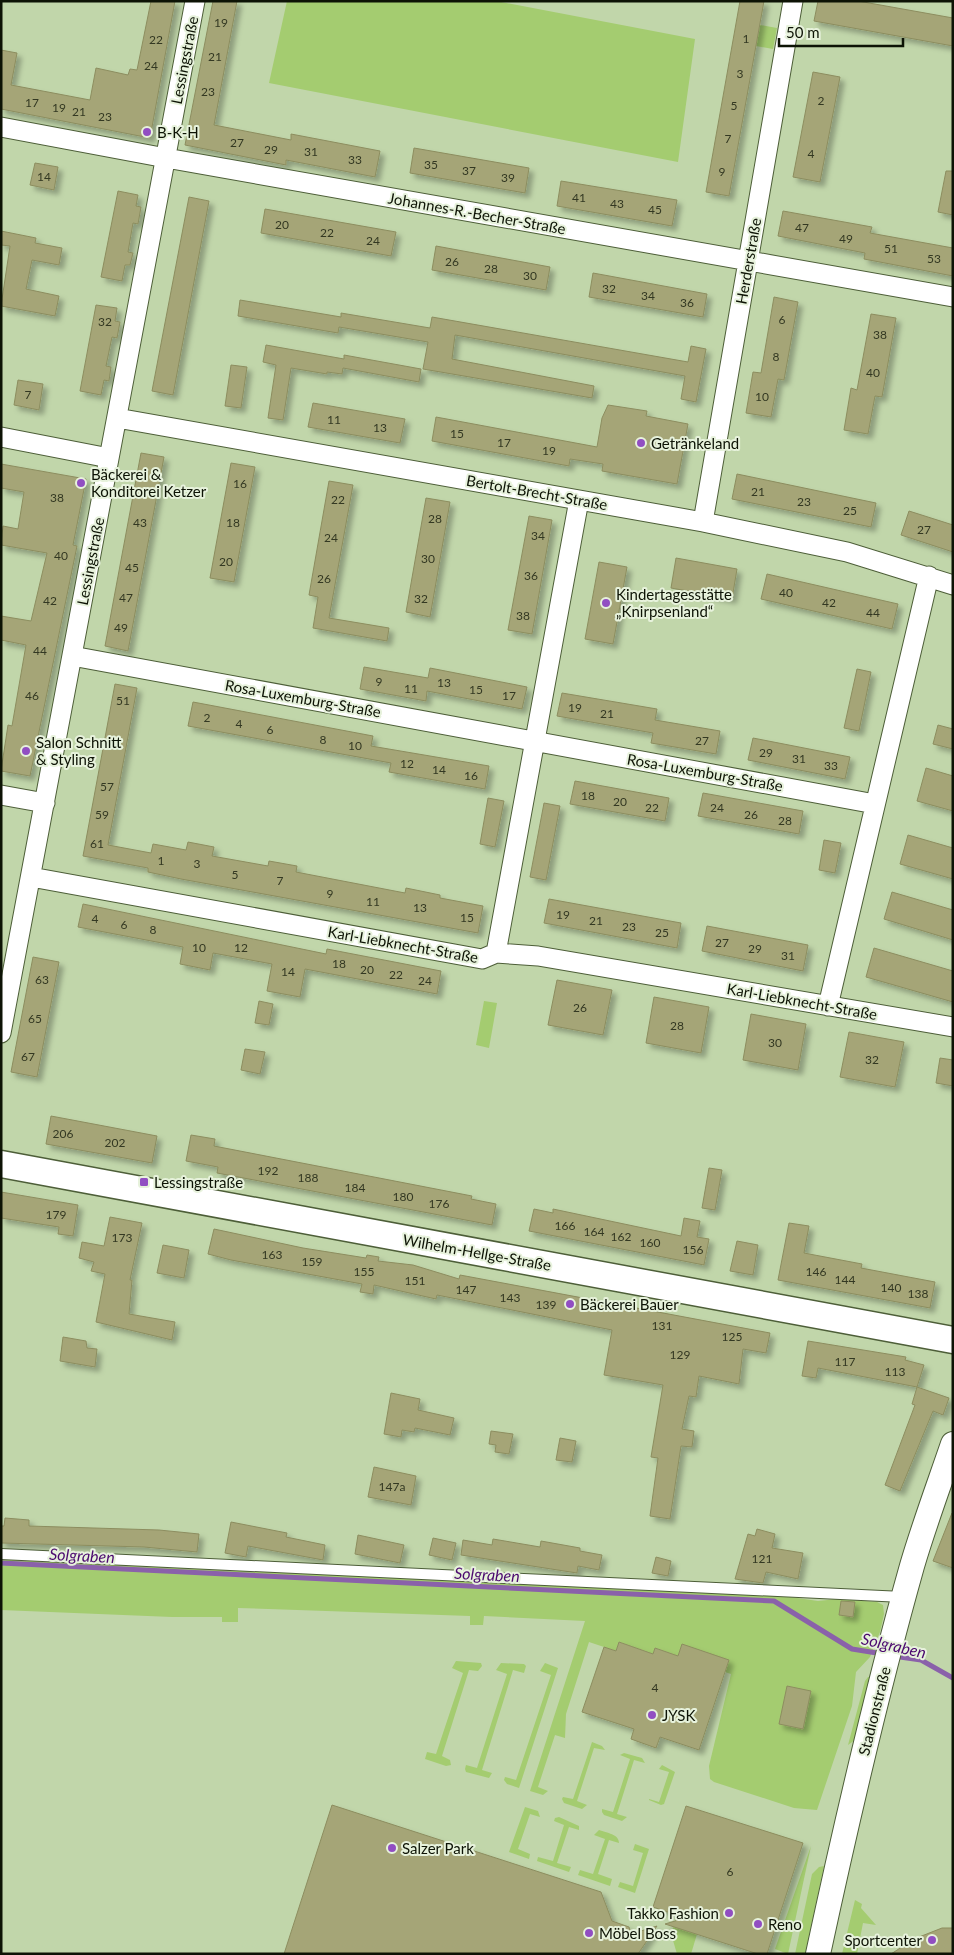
<svg xmlns="http://www.w3.org/2000/svg" width="954" height="1955" viewBox="0 0 954 1955" font-family="Lato,sans-serif">
	<style>
		.green { fill: #a4cc70 }
		.lines { fill: none; stroke-linecap: round; stroke-linejoin: round }
		.stream { stroke: #8a61aa; stroke-width: 5 }
		.building { fill: #a5a577; stroke: #8c8d5f; filter: url(#shadow) }
		.service-casing { stroke: #4d5e38; stroke-width: 12 }
		.minor-casing { stroke: #4d5e38; stroke-width: 21 }
		.tertiary-casing { stroke: #4d5e38; stroke-width: 26 }
		.secondary-casing { stroke: #4d5e38; stroke-width: 29 }
		.service { stroke: #fff; stroke-width: 10 }
		.minor { stroke: #fff; stroke-width: 19 }
		.tertiary { stroke: #fff; stroke-width: 24 }
		.secondary { stroke: #fff; stroke-width: 26 }
		.poi-dot { fill: #914ec2; stroke: #e7f2dc; stroke-width: 2 }
		.labels { text-anchor: middle; dominant-baseline: central; stroke-width: 4; stroke-linejoin: round; paint-order: stroke }
		.number-label { font-size: 12px; fill: #333822 }
		.street-label { font-size: 15px; fill: #0d1305; stroke: #e7f2dc }
		.poi-label { font-size: 15px; fill: #0d1305; stroke: #e7f2dc; text-anchor: start }
		.water-label { font-size: 16px; font-style: italic; fill: #4b096f; stroke: #e7f2dc }
	</style>
	<defs>
		<filter id="shadow"><feDropShadow dx="4.5" dy="4.5" stdDeviation="2.5" flood-color="#0004"/></filter>
	</defs>
	<rect width="100%" height="100%" fill="#c1d6aa"/>
	<!-- green -->
	<path class="green" d="M287,1H496L695,39L678,162L269,83Z
		M760,25L777,28L773,49L756,46Z
		M484,1001L497,1003L489,1048L476,1045Z
		M1,1559L776,1595L818,1601L837,1599L877,1602L883,1605L884,1614L880,1632L870,1657L856,1672L852,1706L817,1810L794,1808L714,1782L710,1779L709,1766L731,1674L725,1672L729,1660L682,1645L678,1656L655,1648L653,1654L619,1642L616,1651L589,1642L566,1714L565,1738L555,1735L538,1787L548,1791L543,1795L530,1791L585,1621L484,1616L483,1625H470V1616L238,1608V1622H222V1617H172L1,1610Z
		M456,1661L481,1663L482,1666L478,1671L469,1670L442,1756L450,1760L451,1765L446,1766L425,1759L427,1752L436,1754L463,1673L452,1668Z
		M501,1663L524,1664L526,1666L524,1673L513,1670L482,1770L492,1773L489,1778L466,1772L465,1769L466,1765L477,1768L507,1674L496,1670Z
		M545,1663L558,1668L519,1788L507,1784L504,1780L505,1777L516,1780L551,1675L540,1671Z
		M868,1677H875L859,1737L848,1745L865,1681Z
		M592,1742L602,1746L605,1750L594,1748L577,1801L587,1805L582,1809L564,1803L562,1799L563,1797L573,1799Z
		M624,1753L642,1758L645,1763L634,1760L617,1814L627,1817L622,1821L604,1815L602,1812V1809L613,1812L630,1759L620,1755Z
		M662,1765L675,1772L664,1804L661,1805L649,1800V1799L659,1802L669,1772L659,1769Z
		M525,1807L538,1811L540,1817L530,1814L518,1849L530,1854L529,1859L509,1852Z
		M559,1817L579,1826V1830L569,1827L557,1863L571,1867L569,1872L537,1861L538,1857L553,1861L564,1825L554,1821L555,1818Z
		M599,1830C607,1833 619,1834 619,1843L609,1840L598,1874L612,1879L610,1886L578,1875L580,1870L593,1874L605,1839L594,1835Z
		M635,1844L649,1849L635,1893L618,1887L620,1882L633,1886L643,1853L633,1850Z
		M811,1846L788,1954L775,1949Z
		M824,1866L805,1954H795L812,1874L819,1867Z
		M855,1900L862,1904L861,1908L876,1925L863,1923L857,1954H842Z
		M677,1915L693,1920L697,1934L691,1954H677L672,1937L662,1940L661,1937L671,1934Z"/>
	<g class="lines">
		<!-- stream -->
		<path class="stream" d="M1,1563L774,1601L852,1649L883,1654
			M893,1656L921,1660L953,1678"/>
	</g>
	<!-- building -->
	<path class="building" d="M151,1H175L150,138L1,109V50L17,53L11,85L90,100L96,68L128,75L130,69L137,70Z
		M213,1H237L214,125L291,140V134L380,151L375,177L286,160V165L185,145Z
		M740,1H764L729,196L706,192Z
		M818,1H858L953,18V46L814,21Z
		M813,72L840,77L820,182L793,177Z
		M414,148L529,168L525,193L410,173Z
		M35,163L58,167L54,190L30,185Z
		M946,171H953V215L938,212Z
		M561,181L677,200L672,226L557,206Z
		M118,191L138,195L136,206L141,207L138,224L133,223L128,252L133,253L130,265H125L122,281L101,277Z
		M189,197L209,201L173,395L152,391Z
		M265,209L396,232L391,256L261,233Z
		M783,211L872,227L870,233L953,248V276L864,259L865,253L778,236Z
		M1,231L36,238L35,243L62,248L59,265L32,260L26,289L59,296L55,316L1,306L10,246L1,245Z
		M436,246L550,267L546,290L432,270Z
		M593,273L707,294L703,317L589,297Z
		M774,297L798,302L784,380L778,379L771,417L746,413L753,372L761,373Z
		M240,300L341,317V313L430,328L432,317L688,362L691,346L706,349L696,402L681,399L685,376L455,335L452,359L594,386L592,398L423,369L428,342L339,327L338,333L238,316Z
		M96,305L117,308L115,321L120,322L117,338L112,337L106,366L111,367L109,381L104,380L101,395L80,391Z
		M871,314L896,318L882,397L875,396L868,434L844,430L851,388L857,390Z
		M266,345L344,359V355L421,369L419,382L343,368L342,374L327,372V374L291,368L283,420L268,418L276,365L263,362Z
		M231,365L247,367L241,408L225,406Z
		M18,380L43,384L39,410L14,405Z
		M313,403L405,419L400,443L308,427Z
		M608,405L647,411L646,416L688,424L677,484L602,471L603,464L570,459L569,466L432,441L436,417L597,447L602,418Z
		M141,453L164,457L128,651L105,646Z
		M231,463L255,467L234,582L210,578Z
		M1,464L86,479L73,545L77,546L30,776L1,771L8,725L12,726L26,645L1,640V616L31,621L47,553L1,545L3,526L18,529L24,492L1,488Z
		M737,474L876,503L871,527L732,499Z
		M329,481L353,485L329,618L389,628L387,641L313,628L318,597L309,595Z
		M426,498L450,502L430,617L406,612Z
		M909,511L953,525V552L901,535Z
		M529,516L552,520L532,634L508,630Z
		M676,558L737,569L732,599L671,588Z
		M599,562L627,567L613,644L585,639Z
		M767,574L898,604L892,629L761,599Z
		M364,667L428,678L430,668L527,687L522,709L427,691L426,701L360,689Z
		M857,669L871,672L859,731L844,728Z
		M115,684L137,688L108,845L151,853L153,844L186,850L188,842L214,847L212,856L268,866L269,861L297,866L296,872L405,893L406,888L440,895V898L483,906L478,933L181,879L148,872V868L83,856Z
		M562,693L657,709L655,720L720,731L716,754L651,743L653,733L557,716Z
		M193,702L373,736L371,746L489,766L485,789L389,772L391,763L188,726Z
		M938,725L953,729V749L933,744Z
		M753,738L850,757L845,779L748,760Z
		M926,768L953,776V811L917,801Z
		M575,781L669,798L665,821L570,804Z
		M703,793L803,811L799,834L698,816Z
		M488,798L504,801L495,847L480,844Z
		M544,803L560,806L546,880L530,877Z
		M908,835L953,848V879L900,864Z
		M824,840L841,843L835,873L819,870Z
		M892,892L953,910V940L884,919Z
		M549,899L681,923L677,948L544,923Z
		M83,904L326,954L327,949L441,971L437,994L305,969L300,997L267,991L272,964L213,953L210,970L180,964L183,947L78,927Z
		M707,926L808,945L803,971L702,951Z
		M874,948L953,971V1002L866,977Z
		M33,957L59,962L37,1077L11,1072Z
		M557,980L612,990L603,1035L548,1025Z
		M654,997L709,1007L701,1053L646,1043Z
		M259,1001L273,1004L269,1025L255,1023Z
		M751,1014L806,1024L798,1070L743,1060Z
		M849,1032L904,1042L895,1087L840,1077Z
		M245,1049L265,1052L260,1074L241,1070Z
		M940,1058L953,1060V1086L936,1083Z
		M51,1116L157,1136L152,1163L46,1144Z
		M191,1135L215,1139L214,1146L472,1196L471,1199L496,1204L492,1225L217,1173L218,1167L186,1161Z
		M709,1168L722,1170L715,1210L702,1208Z
		M1,1192L78,1205L73,1236L58,1234L59,1227L1,1218Z
		M534,1209L553,1213V1209L681,1236L684,1218L700,1221L697,1237L709,1239L704,1265L529,1231Z
		M110,1217L142,1223L130,1280H132L129,1314L175,1322L172,1340L96,1322L105,1274L91,1271L94,1262L79,1258L82,1242L104,1246Z
		M789,1223L809,1226L804,1253L862,1264L861,1268L935,1282L930,1308L778,1280Z
		M214,1229L303,1248L366,1258L367,1255L379,1257L378,1261L413,1265L459,1279L460,1275L770,1333L766,1353L743,1349L739,1384L699,1376L696,1397L689,1396L682,1429L694,1431L692,1447L681,1446L670,1519L650,1516L658,1458L651,1457L663,1385L604,1375L612,1330L437,1295L436,1299L374,1285L373,1294L360,1292L362,1284L231,1260L208,1254Z
		M737,1241L758,1245L753,1275L730,1271Z
		M163,1245L189,1250L184,1278L157,1273Z
		M63,1337L86,1341L87,1348L97,1349L95,1367L60,1361Z
		M808,1341L906,1357L905,1360L924,1365L917,1387L818,1368L816,1378L802,1376Z
		M917,1387L949,1398L943,1415L933,1411L900,1491L885,1485L915,1405L912,1404Z
		M391,1393L420,1399L418,1410L454,1418L450,1435L415,1428L414,1432L402,1430L401,1437L384,1434Z
		M491,1431L513,1434L509,1454L495,1452L496,1445L489,1444Z
		M560,1438L576,1441L572,1462L556,1460Z
		M374,1467L416,1476L411,1505L368,1497Z
		M952,1513H953V1568L933,1561Z
		M5,1518L29,1520V1526L159,1530L199,1534L197,1552L144,1547L1,1543V1526H4Z
		M231,1522L287,1533L286,1537L325,1545L323,1560L248,1546L246,1557L225,1553Z
		M757,1529L775,1534L772,1548L803,1553L798,1579L766,1572L763,1583L735,1579L748,1534L755,1536Z
		M358,1535L404,1545L400,1563L355,1554Z
		M433,1538L456,1543L452,1560L429,1555Z
		M493,1539L540,1547L541,1541L580,1548V1551L602,1555L599,1570L578,1566L577,1573L461,1555L463,1540L492,1545Z
		M656,1557L671,1561L668,1576L652,1573Z
		M841,1601L855,1602L853,1617L839,1615Z
		M619,1642L653,1654L655,1648L678,1656L682,1644L729,1660L699,1750L660,1737L656,1748L631,1739L634,1729L582,1712L604,1647L616,1651Z
		M787,1686L811,1691L803,1729L779,1724Z
		M332,1805L601,1892L612,1921L629,1927L631,1934L657,1926L638,1954H284Z
		M686,1806L803,1843L767,1954H758L665,1924L685,1918L653,1907Z
		M942,1928H953V1954H891L914,1939Z"/>
	<g class="lines">
		<defs>
			<path id="service" d="M1,1554L903,1597"/>
			<path id="minor" d="M1,127L166,158L953,297
				M117,418L703,522L847,552L953,585
				M1,437L109,458
				M703,522L793,1
				M72,656L875,804
				M1,795L45,803
				M31,877L482,959L496,953L538,956L953,1027
				M496,953L579,500
				M828,1006L929,576
				M1,1033L195,1"/>
			<path id="tertiary" d="M818,1954C846,1824 876,1694 912,1566C924,1525 939,1485 953,1444"/>
			<path id="secondary" d="M1,1164L953,1340"/>
		</defs>
		<!-- service casing -->
		<use href="#service" class="service-casing"/>
		<!-- minor casing -->
		<use href="#minor" class="minor-casing"/>
		<!-- tertiary casing -->
		<use href="#tertiary" class="tertiary-casing"/>
		<!-- secondary casing -->
		<use href="#secondary" class="secondary-casing"/>
		<!-- service -->
		<use href="#service" class="service"/>
		<!-- minor -->
		<use href="#minor" class="minor"/>
		<!-- tertiary -->
		<use href="#tertiary" class="tertiary"/>
		<!-- secondary -->
		<use href="#secondary" class="secondary"/>
	</g>
	<!-- markers -->
	<g class="poi-dot">
		<circle cx="147" cy="132" r="5"/>
		<circle cx="641" cy="443" r="5"/>
		<circle cx="81" cy="483" r="5"/>
		<circle cx="606" cy="603" r="5"/>
		<circle cx="26" cy="751" r="5"/>
		<rect x="139" y="1177" width="10" height="10" rx="2.5"/>
		<circle cx="570" cy="1304" r="5"/>
		<circle cx="652" cy="1715" r="5"/>
		<circle cx="392" cy="1848" r="5"/>
		<circle cx="729" cy="1913" r="5"/>
		<circle cx="758" cy="1924" r="5"/>
		<circle cx="589" cy="1933" r="5"/>
		<circle cx="932" cy="1940" r="5"/>
	</g>
	<g class="labels">
		<!-- number labels -->
		<g class="number-label">
			<text x="221" y="22">19</text>
			<text x="746" y="38">1</text>
			<text x="156" y="39">22</text>
			<text x="215" y="56">21</text>
			<text x="151" y="65">24</text>
			<text x="740" y="73">3</text>
			<text x="208" y="91">23</text>
			<text x="821" y="100">2</text>
			<text x="32" y="102">17</text>
			<text x="734" y="105">5</text>
			<text x="59" y="107">19</text>
			<text x="79" y="111">21</text>
			<text x="105" y="116">23</text>
			<text x="728" y="138">7</text>
			<text x="237" y="142">27</text>
			<text x="271" y="149">29</text>
			<text x="311" y="151">31</text>
			<text x="811" y="153">4</text>
			<text x="355" y="159">33</text>
			<text x="431" y="164">35</text>
			<text x="469" y="170">37</text>
			<text x="722" y="171">9</text>
			<text x="44" y="176">14</text>
			<text x="508" y="177">39</text>
			<text x="579" y="197">41</text>
			<text x="617" y="203">43</text>
			<text x="655" y="209">45</text>
			<text x="282" y="224">20</text>
			<text x="802" y="227">47</text>
			<text x="327" y="232">22</text>
			<text x="846" y="238">49</text>
			<text x="373" y="240">24</text>
			<text x="891" y="248">51</text>
			<text x="934" y="258">53</text>
			<text x="452" y="261">26</text>
			<text x="491" y="268">28</text>
			<text x="530" y="275">30</text>
			<text x="609" y="288">32</text>
			<text x="648" y="295">34</text>
			<text x="687" y="302">36</text>
			<text x="782" y="319">6</text>
			<text x="105" y="321">32</text>
			<text x="880" y="334">38</text>
			<text x="776" y="356">8</text>
			<text x="873" y="372">40</text>
			<text x="28" y="394">7</text>
			<text x="762" y="396">10</text>
			<text x="334" y="419">11</text>
			<text x="380" y="427">13</text>
			<text x="457" y="433">15</text>
			<text x="504" y="442">17</text>
			<text x="549" y="450">19</text>
			<text x="240" y="483">16</text>
			<text x="758" y="491">21</text>
			<text x="57" y="497">38</text>
			<text x="338" y="499">22</text>
			<text x="804" y="501">23</text>
			<text x="850" y="510">25</text>
			<text x="435" y="518">28</text>
			<text x="140" y="522">43</text>
			<text x="233" y="522">18</text>
			<text x="924" y="529">27</text>
			<text x="538" y="535">34</text>
			<text x="331" y="537">24</text>
			<text x="61" y="555">40</text>
			<text x="428" y="558">30</text>
			<text x="226" y="561">20</text>
			<text x="132" y="567">45</text>
			<text x="531" y="575">36</text>
			<text x="324" y="578">26</text>
			<text x="786" y="592">40</text>
			<text x="126" y="597">47</text>
			<text x="421" y="598">32</text>
			<text x="50" y="600">42</text>
			<text x="829" y="602">42</text>
			<text x="873" y="612">44</text>
			<text x="523" y="615">38</text>
			<text x="121" y="627">49</text>
			<text x="40" y="650">44</text>
			<text x="379" y="681">9</text>
			<text x="444" y="682">13</text>
			<text x="411" y="688">11</text>
			<text x="476" y="689">15</text>
			<text x="32" y="695">46</text>
			<text x="509" y="695">17</text>
			<text x="123" y="700">51</text>
			<text x="575" y="707">19</text>
			<text x="607" y="713">21</text>
			<text x="207" y="717">2</text>
			<text x="239" y="723">4</text>
			<text x="270" y="729">6</text>
			<text x="323" y="739">8</text>
			<text x="702" y="740">27</text>
			<text x="355" y="745">10</text>
			<text x="766" y="752">29</text>
			<text x="799" y="758">31</text>
			<text x="407" y="763">12</text>
			<text x="831" y="765">33</text>
			<text x="439" y="769">14</text>
			<text x="471" y="775">16</text>
			<text x="107" y="786">57</text>
			<text x="588" y="795">18</text>
			<text x="620" y="801">20</text>
			<text x="652" y="807">22</text>
			<text x="717" y="807">24</text>
			<text x="102" y="814">59</text>
			<text x="751" y="814">26</text>
			<text x="785" y="820">28</text>
			<text x="97" y="843">61</text>
			<text x="161" y="860">1</text>
			<text x="197" y="863">3</text>
			<text x="235" y="874">5</text>
			<text x="280" y="880">7</text>
			<text x="330" y="893">9</text>
			<text x="373" y="901">11</text>
			<text x="420" y="907">13</text>
			<text x="563" y="914">19</text>
			<text x="467" y="917">15</text>
			<text x="95" y="918">4</text>
			<text x="596" y="920">21</text>
			<text x="124" y="924">6</text>
			<text x="629" y="926">23</text>
			<text x="153" y="929">8</text>
			<text x="662" y="932">25</text>
			<text x="722" y="942">27</text>
			<text x="199" y="947">10</text>
			<text x="241" y="947">12</text>
			<text x="755" y="948">29</text>
			<text x="788" y="955">31</text>
			<text x="339" y="963">18</text>
			<text x="367" y="969">20</text>
			<text x="288" y="971">14</text>
			<text x="396" y="974">22</text>
			<text x="42" y="979">63</text>
			<text x="425" y="980">24</text>
			<text x="580" y="1007">26</text>
			<text x="35" y="1018">65</text>
			<text x="677" y="1025">28</text>
			<text x="775" y="1042">30</text>
			<text x="28" y="1056">67</text>
			<text x="872" y="1059">32</text>
			<text x="63" y="1133">206</text>
			<text x="115" y="1142">202</text>
			<text x="268" y="1170">192</text>
			<text x="308" y="1177">188</text>
			<text x="355" y="1187">184</text>
			<text x="403" y="1196">180</text>
			<text x="439" y="1203">176</text>
			<text x="56" y="1214">179</text>
			<text x="565" y="1225">166</text>
			<text x="594" y="1231">164</text>
			<text x="621" y="1236">162</text>
			<text x="122" y="1237">173</text>
			<text x="650" y="1242">160</text>
			<text x="693" y="1249">156</text>
			<text x="272" y="1254">163</text>
			<text x="312" y="1261">159</text>
			<text x="364" y="1271">155</text>
			<text x="816" y="1271">146</text>
			<text x="845" y="1279">144</text>
			<text x="415" y="1280">151</text>
			<text x="891" y="1287">140</text>
			<text x="466" y="1289">147</text>
			<text x="918" y="1293">138</text>
			<text x="510" y="1297">143</text>
			<text x="546" y="1304">139</text>
			<text x="662" y="1325">131</text>
			<text x="732" y="1336">125</text>
			<text x="680" y="1354">129</text>
			<text x="845" y="1361">117</text>
			<text x="895" y="1371">113</text>
			<text x="392" y="1486">147a</text>
			<text x="762" y="1558">121</text>
			<text x="655" y="1687">4</text>
			<text x="730" y="1871">6</text>
		</g>
		<!-- street labels -->
		<g class="street-label">
			<text transform="translate(184 60) rotate(-79)">Lessingstraße</text>
			<text transform="translate(477 213) rotate(10)">Johannes-R.-Becher-Straße</text>
			<text transform="translate(748 261) rotate(-80)">Herderstraße</text>
			<text transform="translate(537 492) rotate(10)">Bertolt-Brecht-Straße</text>
			<text transform="translate(90 561) rotate(-79)">Lessingstraße</text>
			<text transform="translate(303 698) rotate(10)">Rosa-Luxemburg-Straße</text>
			<text transform="translate(705 772) rotate(10)">Rosa-Luxemburg-Straße</text>
			<text transform="translate(403 944) rotate(10)">Karl-Liebknecht-Straße</text>
			<text transform="translate(802 1001) rotate(10)">Karl-Liebknecht-Straße</text>
			<text transform="translate(477 1252) rotate(10)">Wilhelm-Hellge-Straße</text>
			<text transform="translate(874 1711) rotate(-76)">Stadionstraße</text>
		</g>
		<!-- poi labels -->
		<g class="poi-label">
			<text x="157" y="132">B-K-H</text>
			<text x="651" y="443">Getränkeland</text>
			<text x="91" y="474">Bäckerei &amp;<tspan x="91" dy="17">Konditorei Ketzer</tspan></text>
			<text x="616" y="594">Kindertagesstätte<tspan x="616" dy="17">„Knirpsenland“</tspan></text>
			<text x="36" y="742">Salon Schnitt<tspan x="36" dy="17">&amp; Styling</tspan></text>
			<text x="154" y="1182">Lessingstraße</text>
			<text x="580" y="1304">Bäckerei Bauer</text>
			<text x="662" y="1715">JYSK</text>
			<text x="402" y="1848">Salzer Park</text>
			<text x="719" y="1913" text-anchor="end">Takko Fashion</text>
			<text x="768" y="1924">Reno</text>
			<text x="599" y="1933">Möbel Boss</text>
			<text x="922" y="1940" text-anchor="end">Sportcenter</text>
		</g>
		<!-- water labels -->
		<g class="water-label">
			<text transform="translate(82 1555) rotate(3)">Solgraben</text>
			<text transform="translate(487 1574) rotate(3)">Solgraben</text>
			<text transform="translate(894 1645) rotate(13)">Solgraben</text>
		</g>
	</g>
	<!-- border -->
	<rect width="954" height="1955" fill="none" stroke="#0d1305" stroke-width="5"/>
	<!-- scale -->
	<path d="M779 38v8h124v-8" fill="none" stroke="#0d1305" stroke-width="2.5"/>
	<text x="786" y="38" font-size="15" fill="#0d1305" stroke="#e7f2dc" stroke-width="4" paint-order="stroke">50 m</text>
</svg>
